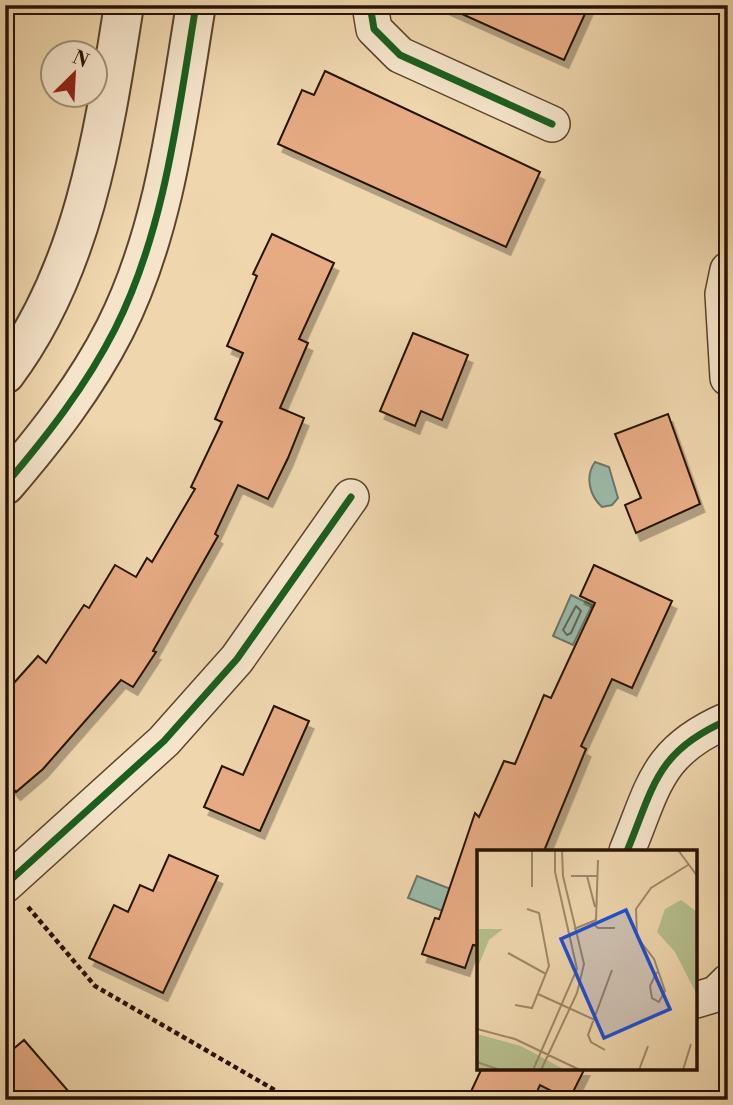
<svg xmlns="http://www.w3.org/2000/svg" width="733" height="1105" viewBox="0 0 733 1105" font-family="'Libre Bodoni',serif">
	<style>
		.water { fill: #9ab9a9; stroke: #6c7766; stroke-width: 2 }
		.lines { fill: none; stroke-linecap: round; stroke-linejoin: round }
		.shore { stroke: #616655; stroke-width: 2 }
		.building { fill: #e6ab83; stroke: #281301; stroke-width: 2; filter: url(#shadow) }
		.minor-casing { stroke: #5a442c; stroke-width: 38 }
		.tertiary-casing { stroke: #5a442c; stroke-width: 42 }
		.path { stroke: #281301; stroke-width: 4.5; stroke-dasharray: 5 3.5; stroke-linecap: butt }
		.minor { stroke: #f5e4ca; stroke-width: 35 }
		.tertiary { stroke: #f5e4ca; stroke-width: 38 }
		.cycleway-casing { stroke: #f5e4ca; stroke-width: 11 }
		.cycleway { stroke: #1b5e20; stroke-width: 7 }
		.inset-road { fill: none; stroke: #9f8868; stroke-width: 2 }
		.view { fill: #1d4ed8; fill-opacity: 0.15; stroke: #1d4ed8; stroke-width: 3.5 }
		.inset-edge { fill: none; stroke: #281301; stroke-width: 3.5 }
	</style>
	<defs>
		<filter id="shadow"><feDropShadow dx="4.5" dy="8" stdDeviation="0" flood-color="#0004"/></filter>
	</defs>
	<rect width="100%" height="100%" fill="#efd6ad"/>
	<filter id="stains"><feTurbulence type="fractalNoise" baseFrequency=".00286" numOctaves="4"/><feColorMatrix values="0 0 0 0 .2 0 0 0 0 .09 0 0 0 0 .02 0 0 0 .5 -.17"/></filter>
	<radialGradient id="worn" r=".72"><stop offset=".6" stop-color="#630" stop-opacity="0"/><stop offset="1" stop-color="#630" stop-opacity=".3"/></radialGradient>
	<!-- water -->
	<path class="water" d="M595,462L609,467L618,498L612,505L602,507C589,495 585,476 595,462Z
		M571,595L592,605L573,645L553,636Z
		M417,876L456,891L448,913L408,898Z"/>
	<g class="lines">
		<!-- shore -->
		<path class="shore" d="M576,606L581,611L571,633L567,635L563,630Z"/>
	</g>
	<!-- building -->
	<path class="building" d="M442,5H589L564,60Z
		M325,71L540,172L506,247L278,144L302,90L314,95Z
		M272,234L334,263L299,339L308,343L280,408L304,418L288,458L268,499L238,485L215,534L218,536L153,651L156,652L133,687L121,680L43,769L16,792L5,779V693L38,656L46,663L84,605L89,608L115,565L136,577L147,558L152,562L195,489L191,487L222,422L215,419L243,353L227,346L257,276L253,274Z
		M413,333L468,355L442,420L421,411L415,426L380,411Z
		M668,414L700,504L636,533L625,505L641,498L615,434Z
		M594,565L672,601L632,688L612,679L581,746L586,749L544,851H479V946L473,945L465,968L422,954L435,918L439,919L475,813L479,817L504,761L515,764L544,695L551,698L595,603L580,596Z
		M274,706L309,721L260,831L204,807L222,766L243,775Z
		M169,855L218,876L163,993L89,958L114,905L128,912L140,885L153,891Z
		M24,1040L76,1100H5V1056Z
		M482,1068H585L569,1100L540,1085L533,1100H467Z"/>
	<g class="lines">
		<defs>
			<path id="minor" d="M370,5L374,29L400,55L552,124
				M728,270L723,294L728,378
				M627,851C654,786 656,751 728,720
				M5,885L164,741L237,659L351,497
				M696,1000L716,994L728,982"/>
			<path id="tertiary" d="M5,374C84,269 104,132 124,5
				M5,485C47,436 86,386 115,329C165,230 178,113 196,5"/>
		</defs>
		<!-- minor casing -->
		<use href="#minor" class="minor-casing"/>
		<!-- tertiary casing -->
		<use href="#tertiary" class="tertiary-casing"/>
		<!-- path -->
		<path class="path" d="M28,907L95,986L292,1100"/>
		<!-- minor -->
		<use href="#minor" class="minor"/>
		<!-- tertiary -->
		<use href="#tertiary" class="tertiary"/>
		<defs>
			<path id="cycleway" d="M370,5L374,29L400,55L552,124
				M5,485C47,436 86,386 115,329C165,230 178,113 196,5
				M627,851C654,786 656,751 728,720
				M5,885L164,741L237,659L351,497"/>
		</defs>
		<!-- cycleway casing -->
		<use href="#cycleway" class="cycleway-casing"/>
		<!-- cycleway -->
		<use href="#cycleway" class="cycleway"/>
	</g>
	<!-- overview -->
	<g transform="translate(477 850)">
		<rect width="220" height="220" fill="#efd6ad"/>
		<path d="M204,50L220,62V145L198,102L180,82L188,59ZM0,79H26L12,90L0,119ZM0,184L44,196L88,220H0Z" fill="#b5be8d"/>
		<path class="inset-road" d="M55,0V37M201,0L221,27M94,26H120M110,26L118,57M115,73L121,78H138M97,79L119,70L121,10M31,103L69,124M180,122L173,136L175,148L182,152L188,141L177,109L160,87L159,59L174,38L211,15M61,144L118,170M38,155L55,158L72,116L62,63L50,59M0,179L38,189L103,220M128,200L114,192L111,185L135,120M0,212L23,220M56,220L100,119L78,22V0M64,220L100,143L107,114L86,26L85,0M162,220L171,196M206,220L214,194"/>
		<path class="view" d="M149,60L193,159L127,188L84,89Z"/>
		<rect width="220" height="220" class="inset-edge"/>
	</g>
	<!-- margin -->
	<rect width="733" height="1105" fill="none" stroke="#efd6ad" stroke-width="28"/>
	<rect x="7" y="7" width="719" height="1091" fill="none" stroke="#281301" stroke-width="3.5"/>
	<rect x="14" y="14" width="705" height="1077" fill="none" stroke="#281301" stroke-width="2"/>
	<!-- north arrow -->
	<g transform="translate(74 74) rotate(24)"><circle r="33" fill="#f5e4ca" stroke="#a3907a" stroke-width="2"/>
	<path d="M0-5L12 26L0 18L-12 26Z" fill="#8f2418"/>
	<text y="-10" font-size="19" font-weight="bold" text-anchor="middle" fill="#281301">N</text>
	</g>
	<rect width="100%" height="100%" filter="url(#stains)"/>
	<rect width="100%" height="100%" fill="url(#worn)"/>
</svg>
